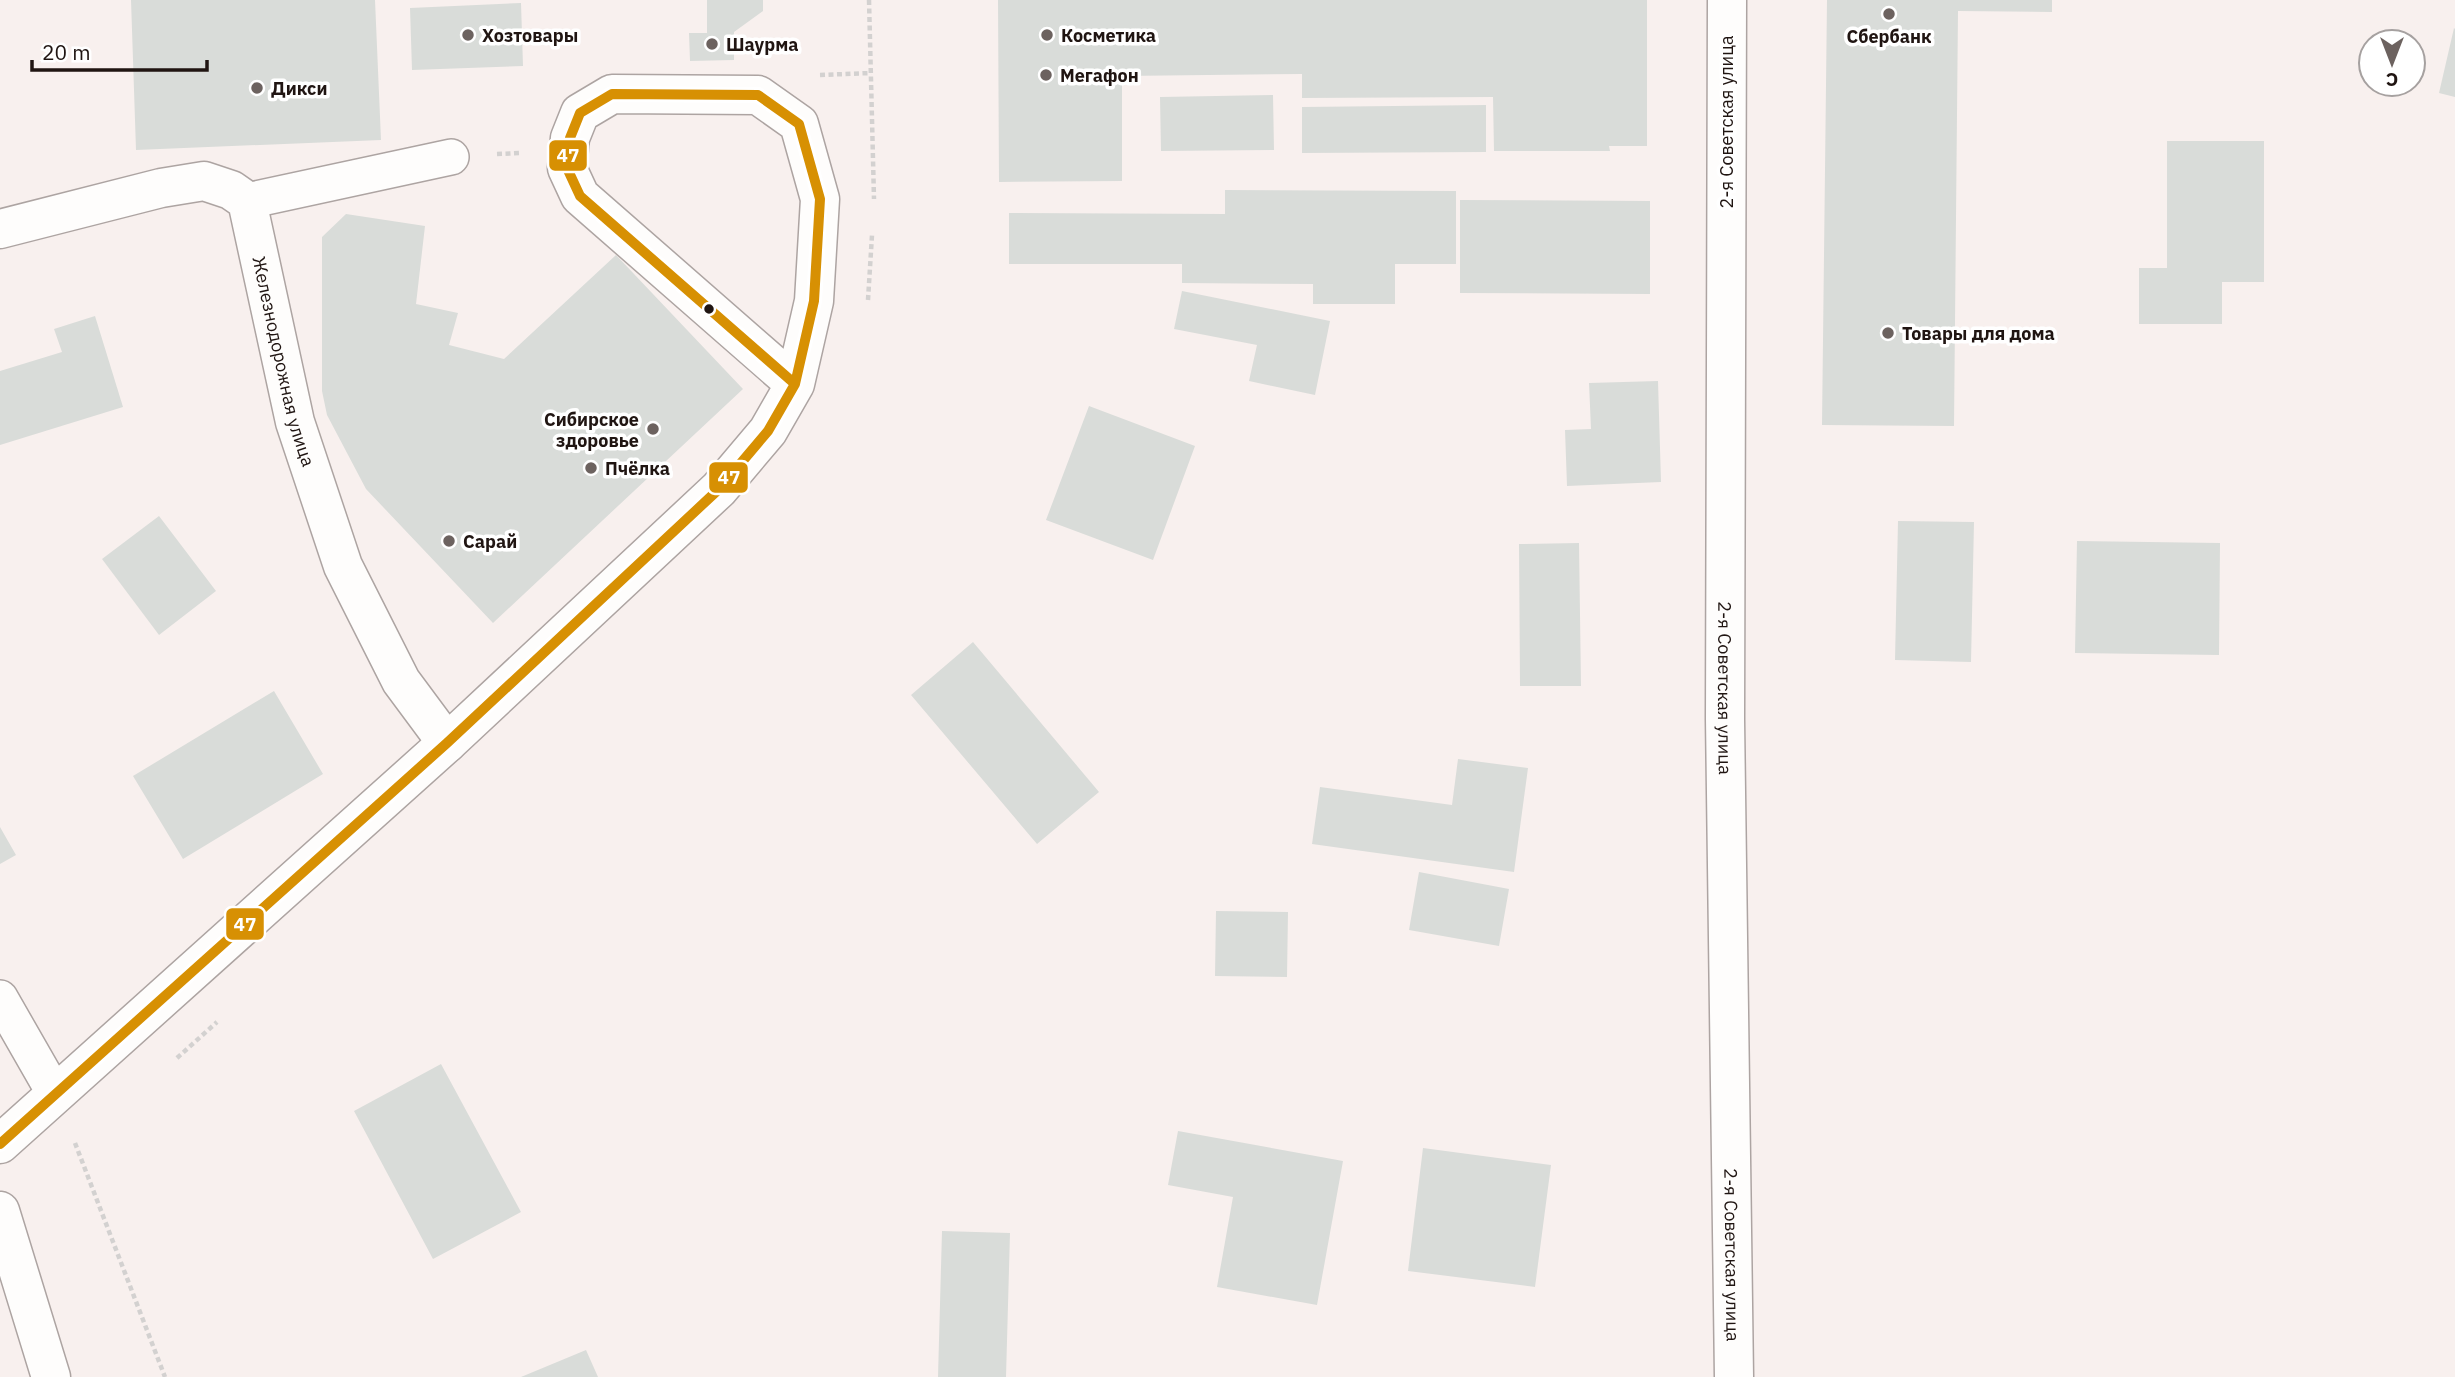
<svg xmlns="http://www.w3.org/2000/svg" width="2455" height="1377" viewBox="0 0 2455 1377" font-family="'IBM Plex Sans',sans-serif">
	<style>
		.building { fill: #d9dcd9 }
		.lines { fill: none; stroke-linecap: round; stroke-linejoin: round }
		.lane-casing { stroke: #ada4a2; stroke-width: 38 }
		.street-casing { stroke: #ada4a2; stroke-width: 41 }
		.path { stroke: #d3d1d0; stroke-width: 4.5; stroke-dasharray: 5 3.5; stroke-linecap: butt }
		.lane { stroke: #fefdfc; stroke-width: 35 }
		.street { stroke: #fefdfc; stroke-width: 38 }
		.bus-1-casing { stroke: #fff; stroke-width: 16 }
		.bus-1 { stroke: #d79003; stroke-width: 10 }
		.poi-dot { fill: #6c625f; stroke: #fff; stroke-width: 2.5 }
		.bus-dot { fill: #201512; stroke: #fff; stroke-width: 2.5 }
		.labels { text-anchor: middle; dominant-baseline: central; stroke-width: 7; stroke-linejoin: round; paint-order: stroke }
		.poi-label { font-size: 18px; font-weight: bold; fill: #201512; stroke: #fff; text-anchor: start }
		.street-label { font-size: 18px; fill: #201512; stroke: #fff }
		.line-badge { stroke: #fff; stroke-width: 2.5 }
		.badge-label { font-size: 19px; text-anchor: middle; font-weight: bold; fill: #fff }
	</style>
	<rect width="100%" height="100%" fill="#f8f0ee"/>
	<!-- building -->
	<path class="building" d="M131,0H375L381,140L136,150Z
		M707,0H763V11L734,32V60L690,61L689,33H707Z
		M998,0H1647V146H1609L1610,151H1494L1493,97L1302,98V74L1122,76V181L999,182Z
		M1827,0H2052V12L1958,11L1954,426L1822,425Z
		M521,3L523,66L412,70L410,8Z
		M2454,28L2455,29V97L2439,93Z
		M1273,95L1274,150L1161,151L1160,97Z
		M1486,105V152L1302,153V107Z
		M2167,141H2264V282H2222V324H2139V268H2167Z
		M1225,190L1456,191V264H1395V304H1313V284L1182,283V264H1009V213L1225,214Z
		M1460,200L1650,201V294L1460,293Z
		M346,214L425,226L416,304L458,313L449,345L504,359L616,255L743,389L493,623L366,489L327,415L322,391V237Z
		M1182,291L1330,321L1315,395L1249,381L1257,345L1174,329Z
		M95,316L123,407L0,445V371L62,352L54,329Z
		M1658,381L1661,482L1567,486L1565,430L1591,429L1589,383Z
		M1089,406L1195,446L1153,560L1046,520Z
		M159,516L216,591L159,635L102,559Z
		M1898,521L1974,522L1971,662L1895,660Z
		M2077,541L2220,543L2219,655L2075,653Z
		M1579,543L1581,686H1520L1519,544Z
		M973,642L1099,792L1037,844L911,695Z
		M274,691L323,774L183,859L133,776Z
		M1458,759L1528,768L1514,872L1312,844L1320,787L1452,805Z
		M0,827L16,855L0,864Z
		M1419,872L1509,889L1499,946L1409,930Z
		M1216,911L1288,912L1287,977L1215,976Z
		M441,1064L521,1212L433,1259L354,1111Z
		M1178,1131L1343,1161L1317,1305L1217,1287L1233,1197L1168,1185Z
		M1423,1148L1551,1165L1535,1287L1408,1271Z
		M942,1231L1010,1233L1006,1377H938Z
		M586,1350L598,1377H521Z"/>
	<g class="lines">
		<defs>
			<path id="lane" d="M247,201L451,157
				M0,998L55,1094"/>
			<g id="street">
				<path id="s1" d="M1727,0L1725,719L1734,1377"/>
				<path id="s2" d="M0,229L161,188L204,181L231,190L247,201L295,422L343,566L401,681L447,743"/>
				<path d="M0,1144L447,743L719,489L768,431L795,384L814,301L820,199L799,124L758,95L612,94L580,113L570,138L567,168L580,196L795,384"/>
				<path d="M0,1211L51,1377"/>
			</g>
		</defs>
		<!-- lane casing -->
		<use href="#lane" class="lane-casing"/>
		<!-- street casing -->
		<use href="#street" class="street-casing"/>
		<!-- path -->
		<path class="path" d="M869,0L874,199
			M820,75L871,73
			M497,154L520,153
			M868,300L872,235
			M177,1058L217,1022
			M75,1143L165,1377"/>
		<!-- lane -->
		<use href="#lane" class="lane"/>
		<!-- street -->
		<use href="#street" class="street"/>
		<defs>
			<path id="bus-1" d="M0,1144L447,743L719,489L768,431L795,384L814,301L820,199L799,124L758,95L612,94L580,113L570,138L567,168L580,196L795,384"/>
		</defs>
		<!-- bus-1 casing -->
		<use href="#bus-1" class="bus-1-casing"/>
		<!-- bus-1 -->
		<use href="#bus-1" class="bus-1"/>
	</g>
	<!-- markers -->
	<g class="poi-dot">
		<circle cx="1889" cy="14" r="7"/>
		<circle cx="468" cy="35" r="7"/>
		<circle cx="1047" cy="35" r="7"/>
		<circle cx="712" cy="44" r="7"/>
		<circle cx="1046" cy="75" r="7"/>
		<circle cx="257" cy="88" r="7"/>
		<circle cx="1888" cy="333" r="7"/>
		<circle cx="653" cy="429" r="7"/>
		<circle cx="591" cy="468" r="7"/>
		<circle cx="449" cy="541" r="7"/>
	</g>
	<circle class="bus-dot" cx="709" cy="309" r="6"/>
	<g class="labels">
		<!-- poi labels -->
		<g class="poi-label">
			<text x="482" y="35">Хозтовары</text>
			<text x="1061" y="35">Косметика</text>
			<text x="1889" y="36" text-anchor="middle">Сбербанк</text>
			<text x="726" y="44">Шаурма</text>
			<text x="1060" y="75">Мегафон</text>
			<text x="271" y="88">Дикси</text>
			<text x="1902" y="333">Товары для дома</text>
			<text x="639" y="419" text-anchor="end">Сибирское<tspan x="639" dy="21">здоровье</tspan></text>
			<text x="605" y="468">Пчёлка</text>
			<text x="463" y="541">Сарай</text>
		</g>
		<!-- street labels -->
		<g class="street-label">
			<text transform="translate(1726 122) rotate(-90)">2-я Советская улица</text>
			<text stroke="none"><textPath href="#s2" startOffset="422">Железнодорожная улица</textPath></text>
			<text stroke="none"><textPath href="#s1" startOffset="688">2-я Советская улица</textPath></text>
			<text stroke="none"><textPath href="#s1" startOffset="1255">2-я Советская улица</textPath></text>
		</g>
	</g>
	<g class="line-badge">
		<rect x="548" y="139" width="40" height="33" rx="7" fill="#d79003"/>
		<rect x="708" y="461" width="41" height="33" rx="7" fill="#d79003"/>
		<rect x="225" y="907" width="40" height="34" rx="7" fill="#d79003"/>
	</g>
	<g class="badge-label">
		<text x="568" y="162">47</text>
		<text x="729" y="484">47</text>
		<text x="245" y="931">47</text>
	</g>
	<!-- north arrow -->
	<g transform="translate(2392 63) rotate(180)"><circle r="33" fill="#ffffff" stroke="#a6a1a0" stroke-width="2"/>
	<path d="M0-5L12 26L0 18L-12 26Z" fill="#6c625f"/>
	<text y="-10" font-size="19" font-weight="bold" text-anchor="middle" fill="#201512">С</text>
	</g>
	<!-- scale -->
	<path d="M32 60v10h175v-10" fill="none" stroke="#201512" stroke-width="3.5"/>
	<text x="42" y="60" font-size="21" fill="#201512" stroke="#ffffff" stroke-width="5" paint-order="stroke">20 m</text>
</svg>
